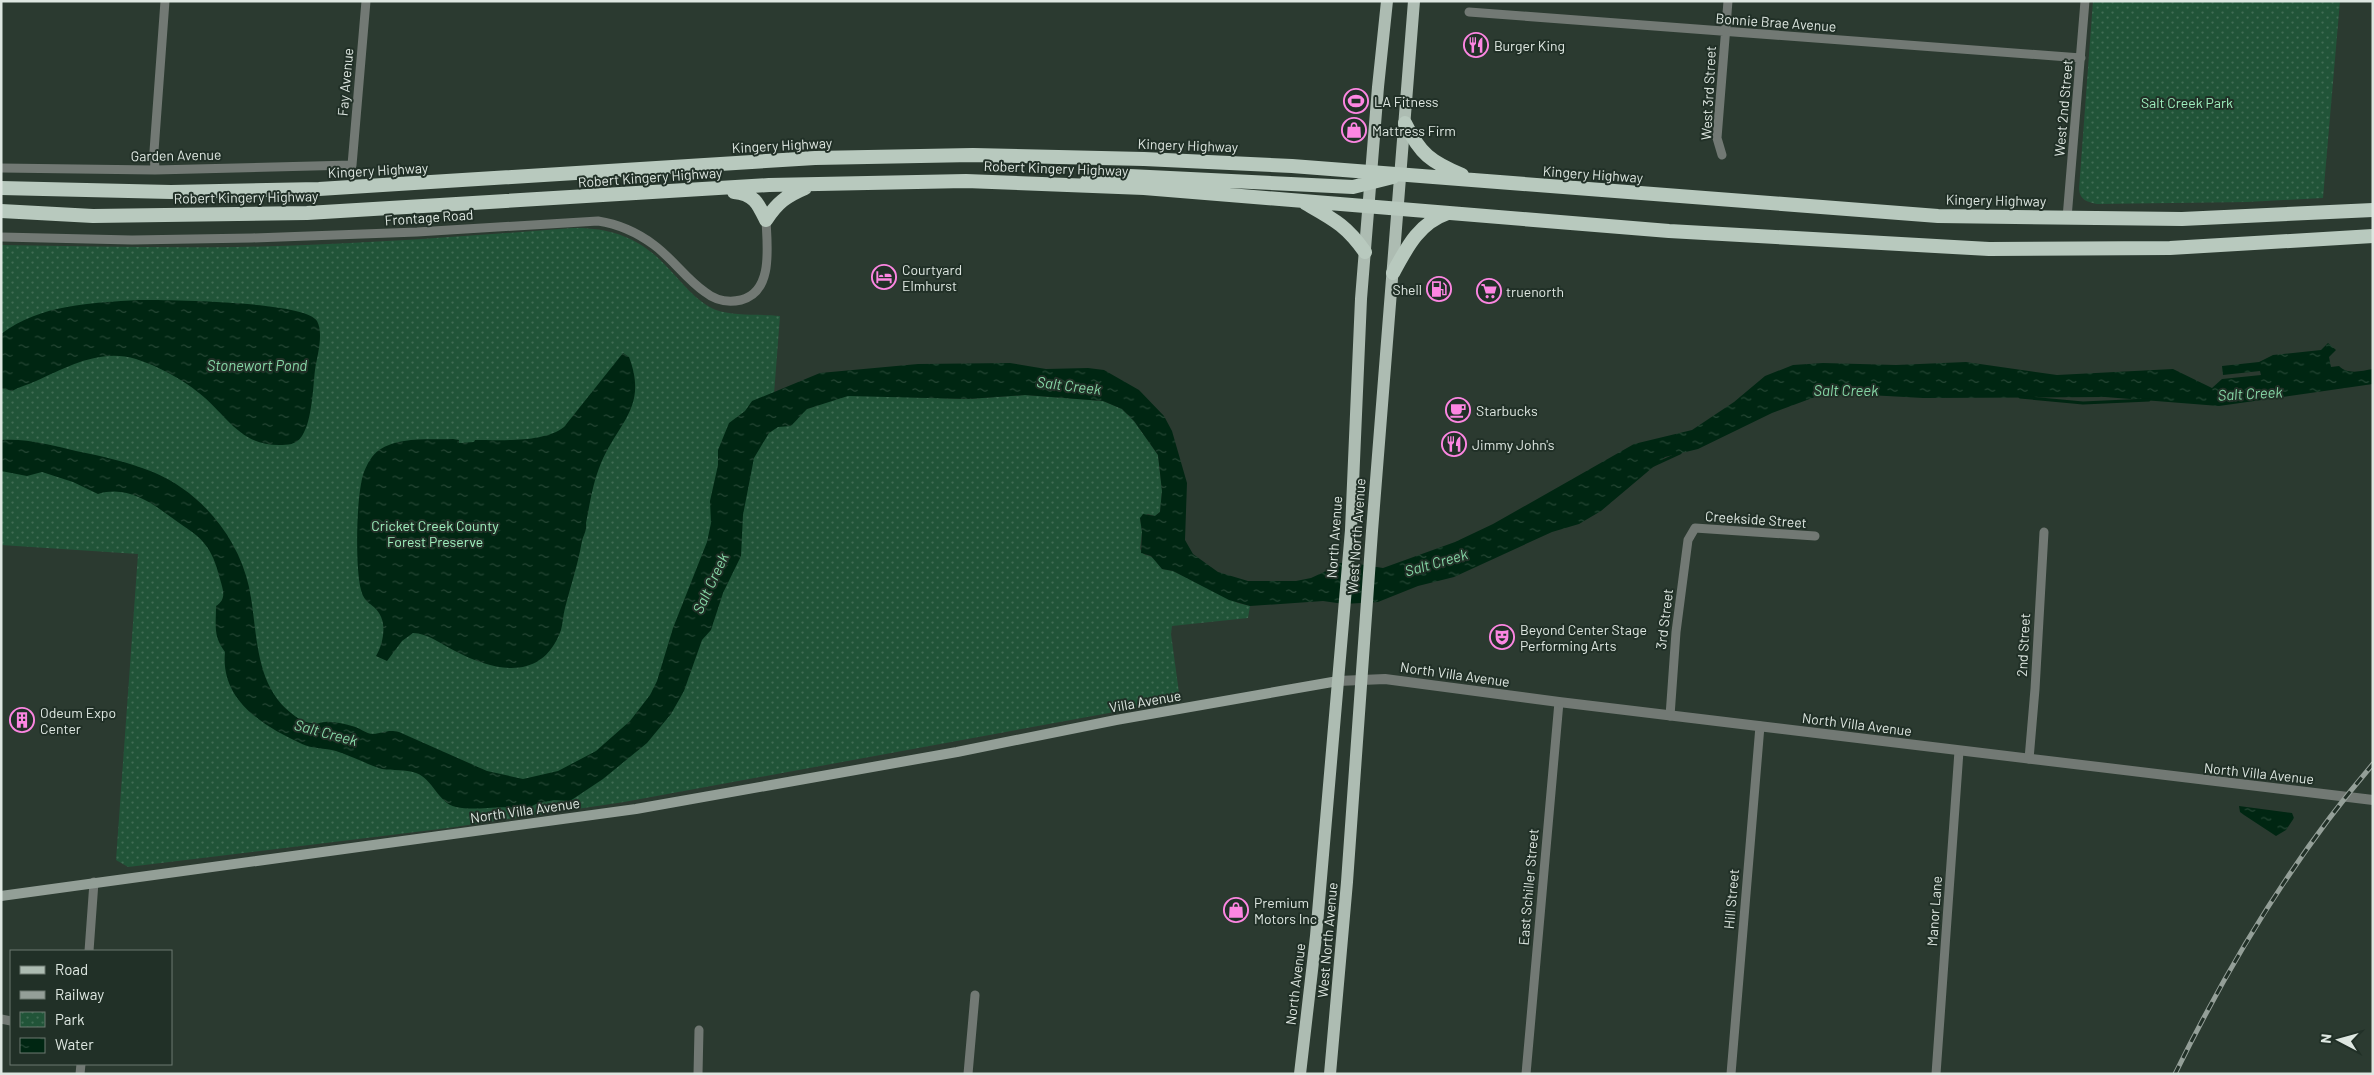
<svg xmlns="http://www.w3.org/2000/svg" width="2374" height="1075" viewBox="0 0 2374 1075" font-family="Barlow,sans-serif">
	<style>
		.park { fill: url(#park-dots) }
		.water { fill: url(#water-ripples) }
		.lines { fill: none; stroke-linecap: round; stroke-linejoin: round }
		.stream { stroke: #002612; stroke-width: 3 }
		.minor { stroke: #727974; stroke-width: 9 }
		.tertiary { stroke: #727974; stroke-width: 10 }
		.secondary { stroke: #939f97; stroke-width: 10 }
		.primary { stroke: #adbcb2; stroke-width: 12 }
		.trunk { stroke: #b8c9be; stroke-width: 14 }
		.rail-casing { stroke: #949f98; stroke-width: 5 }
		.rail { stroke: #213027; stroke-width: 3; stroke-dasharray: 9; stroke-linecap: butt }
		.labels { text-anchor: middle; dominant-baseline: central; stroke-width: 4; stroke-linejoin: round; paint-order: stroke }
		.street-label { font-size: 14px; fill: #dee7e1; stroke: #213027 }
		.poi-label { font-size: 14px; fill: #dee7e1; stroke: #213027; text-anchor: start }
		.park-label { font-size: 14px; fill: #9ff0be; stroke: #213027 }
		.water-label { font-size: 15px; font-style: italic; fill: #86d7a6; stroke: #213027 }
	</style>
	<defs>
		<pattern id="park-dots" width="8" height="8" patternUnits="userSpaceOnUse" patternTransform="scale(1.25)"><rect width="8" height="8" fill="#215438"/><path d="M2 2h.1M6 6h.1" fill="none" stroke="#416d54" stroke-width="1.8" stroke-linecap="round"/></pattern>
		<pattern id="water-ripples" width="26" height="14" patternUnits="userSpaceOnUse" patternTransform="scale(1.25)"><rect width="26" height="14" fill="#002612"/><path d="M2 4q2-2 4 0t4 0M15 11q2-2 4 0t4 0" fill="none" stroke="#254634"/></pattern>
	</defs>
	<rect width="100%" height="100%" fill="#2b3a30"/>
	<!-- park -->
	<path class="park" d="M2093,1H2340L2323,198L2247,202L2097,204C2087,202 2080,200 2079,189Z
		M572,228C610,227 641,238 667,267C682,282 695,301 716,310C732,316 762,314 780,316L774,394L807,409L848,395L968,399L1025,395L1103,401L1122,409L1134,421L1158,455L1162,491L1160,512L1155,516L1148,514L1140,518L1142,532L1140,549L1145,555C1154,556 1157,562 1162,569L1173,571L1238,603L1250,606L1248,618L1172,626L1171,634L1180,700L624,802L448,828L128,867L116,860L138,554L1,545V245C79,246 157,248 236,247C348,245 460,237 572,228Z"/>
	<!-- water -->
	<path class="water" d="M139,300C166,300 306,301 317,321C324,334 317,356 315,370C313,388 312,421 302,436C296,445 288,445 279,445C239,445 227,415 199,393C182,379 158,366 136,359C100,348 67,367 36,381C27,385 19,387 12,391L1,388V334C41,304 91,303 139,300Z
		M2328,343L2336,350L2329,357L2331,367L2339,366C2348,375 2361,371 2373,369V384L2219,406L2105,397L1923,398L1850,394L1815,397L1772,413L1698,449L1665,457L1601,511L1579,524L1552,532L1454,577L1418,586L1378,602L1344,604L1323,601L1250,606L1229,600L1173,571L1162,569L1151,556L1141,553L1142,532L1140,518L1143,514L1155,516L1160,512L1162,491L1158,455L1134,421L1122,409L1103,401L1025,395L968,399L848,396L807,409L791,426L778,427L769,433L754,458L743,515L741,556L723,593L711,630L702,640L684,691L671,714L647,743L603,779L570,801L554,800L536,804L524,810C501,803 479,812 456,807C438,803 433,779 416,773C405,769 393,771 382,769C366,764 352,756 336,751C325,748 312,749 302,744C265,727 220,701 225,652C213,636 216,626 216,606C227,599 223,590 220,579C217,568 214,557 207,547C199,535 186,528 175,520C152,503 128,485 98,494L73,482L42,472L27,476L1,471V440C26,438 52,445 76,451C102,456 128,462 153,472C201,492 238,537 249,587C258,629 253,683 291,713C297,718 303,722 311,723C318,725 320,722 325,722C334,721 344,724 352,726C359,727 366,734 373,734C383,733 388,729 399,732L487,771L523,779L558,771L596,751L630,721L650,695L657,681L673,628L707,542L711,523L710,501L718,465V450L729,423L745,411L752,401L820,373L918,364L1010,363L1046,369L1088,368L1104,370L1139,390L1164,416L1172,431L1187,483L1185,540L1193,554L1218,572L1248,581H1296L1311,578L1324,572L1334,563H1352L1383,568L1455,542L1493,524L1634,444L1692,430L1734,402L1765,376L1793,365L1823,363L1896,365L1966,362L2057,375L2173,369L2212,388L2222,379L2261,375L2260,371L2223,375L2222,366L2259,362L2273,355L2321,350Z
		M623,353L629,357C648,407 619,421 601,463C593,482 590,503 586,523C587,530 584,534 582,541C578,564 571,585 565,608C563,615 563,623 561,630C542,683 493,671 455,651C443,645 427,633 413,633L402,641L387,661L376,656C383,644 387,625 379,613C373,603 365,605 361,590C355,568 356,493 364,472C367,464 372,455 379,450C399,436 430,440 453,439L459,440V443L474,442L475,440C499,440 544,443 564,427Z
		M2239,806L2292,813L2294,818L2286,830L2276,836L2244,815L2240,812Z"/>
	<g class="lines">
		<!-- stream -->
		<path class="stream" d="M2020,397L2083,403L2149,400
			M1654,465L1680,453"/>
		<!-- minor -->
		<path class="minor" d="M1469,12L2081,58
			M1722,155L1717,138L1728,1
			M1,168L155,170L352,165L366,1
			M155,170L154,151L165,1
			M2067,218L2085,1
			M1,237L132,240L252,238L417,232L598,221C618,224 638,233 654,245C673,259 686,279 705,292C715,300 728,303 741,300C774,292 767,245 766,220
			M1670,716L1676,632L1688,540L1695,528L1815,536
			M2029,759L2035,689L2044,532
			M89,951L94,882
			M1,1019L11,1021
			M80,1074L81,1064
			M698,1074L699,1030
			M968,1074L975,995
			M1526,1074L1559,702
			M1731,1074L1760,726
			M1936,1074L1959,751"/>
		<!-- tertiary -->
		<path class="tertiary" d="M1338,681L1385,679L1559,702L2373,800"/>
		<!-- secondary -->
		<path class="secondary" d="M1,896L636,809L957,752L1116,720L1338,681"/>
		<!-- primary -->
		<path class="primary" d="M1300,1074L1316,936L1351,530L1361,299L1378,87L1387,1
			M1330,1074L1347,882L1372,531L1414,1"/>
		<!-- trunk -->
		<path class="trunk" d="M1405,123C1420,154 1431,162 1462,175
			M1087,181L1109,175L1353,187L1393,177
			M1,188L171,192L319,189L815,158L973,155L1144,159L1292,166L1938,216L2182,219L2373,210
			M734,192C754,194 758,203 766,220
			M1305,203C1333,219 1346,225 1365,252
			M1,211L93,216L307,213L769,185L966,181L1144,188L1669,231L1989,249L2170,248L2373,236
			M766,220C777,203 786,196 805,188
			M1393,273C1407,247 1419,223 1448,213"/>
		<defs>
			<path id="rail" d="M2175,1074C2228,966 2295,855 2373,764"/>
		</defs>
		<!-- rail casing -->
		<use href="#rail" class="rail-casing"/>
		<!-- rail -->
		<use href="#rail" class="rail"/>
	</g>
	<!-- icons -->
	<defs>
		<symbol id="restaurant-ring" viewBox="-11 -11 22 22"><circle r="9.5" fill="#213027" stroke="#fd86e2" stroke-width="1.5"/><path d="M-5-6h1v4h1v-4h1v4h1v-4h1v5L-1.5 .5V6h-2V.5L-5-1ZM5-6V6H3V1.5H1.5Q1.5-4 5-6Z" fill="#fd86e2"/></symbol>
		<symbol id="stadium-ring" viewBox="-11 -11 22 22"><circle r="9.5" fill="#213027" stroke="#fd86e2" stroke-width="1.5"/><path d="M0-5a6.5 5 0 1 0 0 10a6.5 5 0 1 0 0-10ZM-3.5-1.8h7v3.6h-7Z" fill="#fd86e2"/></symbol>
		<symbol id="shop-ring" viewBox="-11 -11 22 22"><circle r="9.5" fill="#213027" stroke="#fd86e2" stroke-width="1.5"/><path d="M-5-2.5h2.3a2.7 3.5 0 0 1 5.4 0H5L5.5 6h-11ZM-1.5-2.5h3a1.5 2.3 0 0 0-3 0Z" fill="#fd86e2"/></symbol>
		<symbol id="hotel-ring" viewBox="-11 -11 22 22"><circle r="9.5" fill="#213027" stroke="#fd86e2" stroke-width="1.5"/><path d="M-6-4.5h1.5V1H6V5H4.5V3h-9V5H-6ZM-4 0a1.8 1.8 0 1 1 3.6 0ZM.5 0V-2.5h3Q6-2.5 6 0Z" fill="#fd86e2"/></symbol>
		<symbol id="fuel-ring" viewBox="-11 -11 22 22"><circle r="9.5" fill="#213027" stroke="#fd86e2" stroke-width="1.5"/><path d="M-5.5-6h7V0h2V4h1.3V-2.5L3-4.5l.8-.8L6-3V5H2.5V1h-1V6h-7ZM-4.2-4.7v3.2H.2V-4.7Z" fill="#fd86e2"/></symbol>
		<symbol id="supermarket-ring" viewBox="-11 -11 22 22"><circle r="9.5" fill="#213027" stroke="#fd86e2" stroke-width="1.5"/><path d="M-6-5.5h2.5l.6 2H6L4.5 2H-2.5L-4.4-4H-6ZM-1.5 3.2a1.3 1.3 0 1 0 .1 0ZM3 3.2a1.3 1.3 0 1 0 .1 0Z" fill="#fd86e2"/></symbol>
		<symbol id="cafe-ring" viewBox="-11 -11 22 22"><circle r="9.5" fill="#213027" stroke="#fd86e2" stroke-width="1.5"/><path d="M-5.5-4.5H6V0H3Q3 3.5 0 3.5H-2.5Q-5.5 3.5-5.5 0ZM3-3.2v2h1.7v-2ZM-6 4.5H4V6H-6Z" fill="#fd86e2"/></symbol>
		<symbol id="theatre-ring" viewBox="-11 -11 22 22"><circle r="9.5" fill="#213027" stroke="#fd86e2" stroke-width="1.5"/><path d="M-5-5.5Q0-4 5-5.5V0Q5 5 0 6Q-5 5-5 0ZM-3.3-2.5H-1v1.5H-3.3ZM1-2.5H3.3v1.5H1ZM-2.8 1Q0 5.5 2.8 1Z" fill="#fd86e2"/></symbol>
		<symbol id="building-ring" viewBox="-11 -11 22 22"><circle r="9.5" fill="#213027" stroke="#fd86e2" stroke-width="1.5"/><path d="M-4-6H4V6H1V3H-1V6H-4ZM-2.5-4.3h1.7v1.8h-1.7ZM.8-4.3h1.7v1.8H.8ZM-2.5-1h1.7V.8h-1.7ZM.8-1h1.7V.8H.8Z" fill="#fd86e2"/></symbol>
	</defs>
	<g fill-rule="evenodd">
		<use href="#restaurant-ring" x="1462" y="31" width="28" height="28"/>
		<use href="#stadium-ring" x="1342" y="87" width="28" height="28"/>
		<use href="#shop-ring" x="1340" y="116" width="28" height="28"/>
		<use href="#hotel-ring" x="870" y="263" width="28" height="28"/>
		<use href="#fuel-ring" x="1425" y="275" width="28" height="28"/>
		<use href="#supermarket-ring" x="1475" y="277" width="28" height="28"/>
		<use href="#cafe-ring" x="1444" y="396" width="28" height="28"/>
		<use href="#restaurant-ring" x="1440" y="430" width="28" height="28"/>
		<use href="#theatre-ring" x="1488" y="623" width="28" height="28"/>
		<use href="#building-ring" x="8" y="706" width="28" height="28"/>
		<use href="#shop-ring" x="1222" y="896" width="28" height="28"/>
	</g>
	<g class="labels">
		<!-- street labels -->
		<g class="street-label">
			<text transform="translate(1776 22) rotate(4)">Bonnie Brae Avenue</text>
			<text transform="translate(345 82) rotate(-85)">Fay Avenue</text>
			<text transform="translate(1708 93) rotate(-87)">West 3rd Street</text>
			<text transform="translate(2063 108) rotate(-85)">West 2nd Street</text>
			<text transform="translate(782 145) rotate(-3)">Kingery Highway</text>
			<text transform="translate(1188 145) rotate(2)">Kingery Highway</text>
			<text transform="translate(176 155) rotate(-1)">Garden Avenue</text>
			<text transform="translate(1056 168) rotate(2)">Robert Kingery Highway</text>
			<text transform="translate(378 170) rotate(-3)">Kingery Highway</text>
			<text transform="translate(1593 174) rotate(4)">Kingery Highway</text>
			<text transform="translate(650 177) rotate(-4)">Robert Kingery Highway</text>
			<text transform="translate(246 197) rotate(-1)">Robert Kingery Highway</text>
			<text transform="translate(1996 200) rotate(1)">Kingery Highway</text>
			<text transform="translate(429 217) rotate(-4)">Frontage Road</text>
			<text transform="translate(1756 519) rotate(4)">Creekside Street</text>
			<text transform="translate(1356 536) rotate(-86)">West North Avenue</text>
			<text transform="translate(1334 537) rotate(-86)">North Avenue</text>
			<text transform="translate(1664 619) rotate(-83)">3rd Street</text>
			<text transform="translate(2023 645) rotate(-87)">2nd Street</text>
			<text transform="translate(1455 674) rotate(8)">North Villa Avenue</text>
			<text transform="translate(1145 701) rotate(-10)">Villa Avenue</text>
			<text transform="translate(1857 724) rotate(7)">North Villa Avenue</text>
			<text transform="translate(2259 773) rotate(6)">North Villa Avenue</text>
			<text transform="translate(525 810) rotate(-8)">North Villa Avenue</text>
			<text transform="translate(1528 887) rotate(-85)">East Schiller Street</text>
			<text transform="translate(1731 899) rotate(-85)">Hill Street</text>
			<text transform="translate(1934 911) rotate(-86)">Manor Lane</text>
			<text transform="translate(1327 940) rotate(-85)">West North Avenue</text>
			<text transform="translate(1295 984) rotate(-83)">North Avenue</text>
		</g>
		<!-- poi labels -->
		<g class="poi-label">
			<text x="1494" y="45">Burger King</text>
			<text x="1374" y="101">LA Fitness</text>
			<text x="1372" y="130">Mattress Firm</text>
			<text x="902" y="269">Courtyard<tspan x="902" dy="16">Elmhurst</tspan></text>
			<text x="1422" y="289" text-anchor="end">Shell</text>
			<text x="1506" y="291">truenorth</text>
			<text x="1476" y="410">Starbucks</text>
			<text x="1472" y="444">Jimmy John's</text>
			<text x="1520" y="629">Beyond Center Stage<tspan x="1520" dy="16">Performing Arts</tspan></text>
			<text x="40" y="712">Odeum Expo<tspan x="40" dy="16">Center</tspan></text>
			<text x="1254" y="902">Premium<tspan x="1254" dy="16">Motors Inc</tspan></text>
		</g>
		<!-- park labels -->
		<g class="park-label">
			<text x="2187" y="102">Salt Creek Park</text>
			<text x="435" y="525">Cricket Creek County<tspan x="435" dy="16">Forest Preserve</tspan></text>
		</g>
		<!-- water labels -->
		<g class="water-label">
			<text x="257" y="365">Stonewort Pond</text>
			<text transform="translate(1069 385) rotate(7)">Salt Creek</text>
			<text x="1846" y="390">Salt Creek</text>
			<text transform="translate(2250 393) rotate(-3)">Salt Creek</text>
			<text transform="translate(1436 562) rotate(-16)">Salt Creek</text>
			<text transform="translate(710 583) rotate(-65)">Salt Creek</text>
			<text transform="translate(326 732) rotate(15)">Salt Creek</text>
		</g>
	</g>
	<!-- border -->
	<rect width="2374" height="1075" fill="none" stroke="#dee7e1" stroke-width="5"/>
	<!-- legend -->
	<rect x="10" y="950" width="162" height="115" fill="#213027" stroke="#6d7971"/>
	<rect x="20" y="966" width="25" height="8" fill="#adbcb2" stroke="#6d7971"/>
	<text x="55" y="975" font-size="15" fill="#dee7e1">Road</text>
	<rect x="20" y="991" width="25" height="8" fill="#949f98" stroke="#6d7971"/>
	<text x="55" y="1000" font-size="15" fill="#dee7e1">Railway</text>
	<rect x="20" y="1012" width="25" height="15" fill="url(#park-dots)" stroke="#6d7971"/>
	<text x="55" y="1025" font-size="15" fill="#dee7e1">Park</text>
	<rect x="20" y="1038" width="25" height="15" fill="url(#water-ripples)" stroke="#6d7971"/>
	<text x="55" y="1050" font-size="15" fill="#dee7e1">Water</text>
	<!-- north arrow -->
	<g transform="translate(2339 1040) rotate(276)" stroke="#213027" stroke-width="4" paint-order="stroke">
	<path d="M0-4L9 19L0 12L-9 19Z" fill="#dee7e1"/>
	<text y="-8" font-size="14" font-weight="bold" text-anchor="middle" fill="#dee7e1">N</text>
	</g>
</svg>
